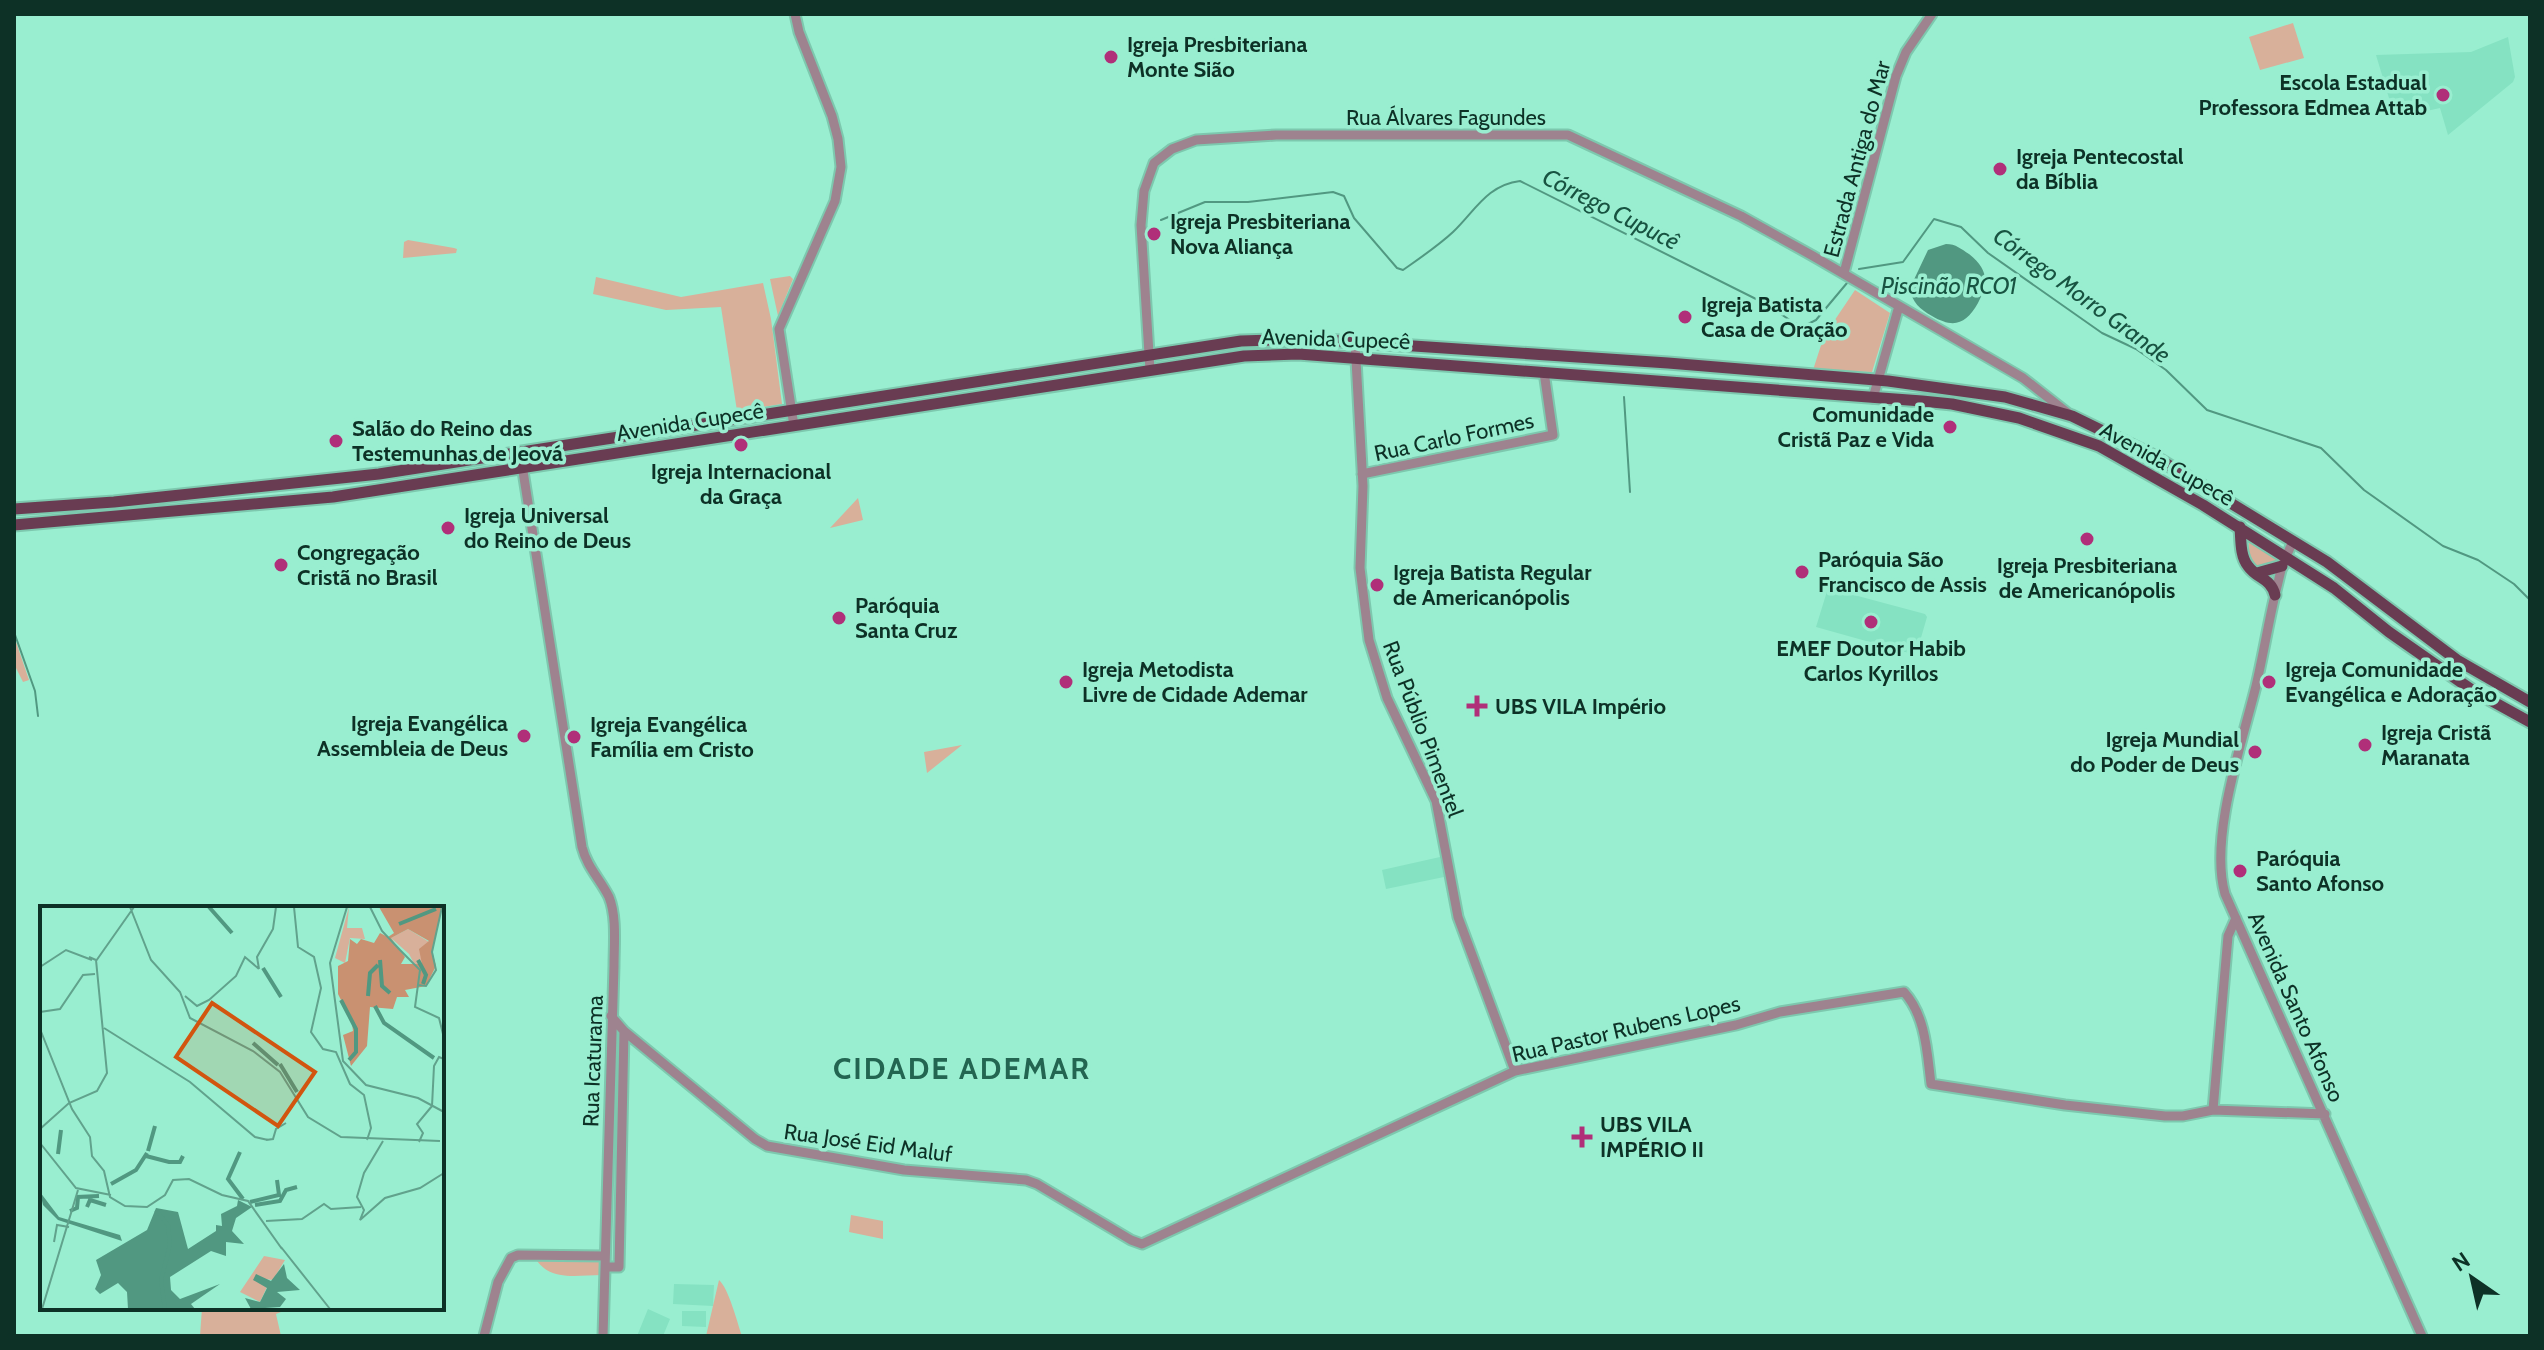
<svg xmlns="http://www.w3.org/2000/svg" width="2544" height="1350" viewBox="0 0 2544 1350" font-family="Cabin,sans-serif">
	<style>
		.built { fill: #85e2c2 }
		.green { fill: #d8b09a }
		.water { fill: #519881 }
		.lines { fill: none; stroke-linecap: round; stroke-linejoin: round }
		.stream { stroke: #519881; stroke-width: 2 }
		.tertiary-casing { stroke: #7dc8ae; stroke-width: 13 }
		.primary-casing { stroke: #7dc8ae; stroke-width: 15 }
		.tertiary { stroke: #9e838f; stroke-width: 9 }
		.primary { stroke: #693c52; stroke-width: 11 }
		.poi-dot { fill: #b02f79; stroke: #99eed0; stroke-width: 3 }
		.labels { text-anchor: middle; dominant-baseline: central; stroke-width: 7; stroke-linejoin: round; paint-order: stroke }
		.poi-label { font-size: 22px; font-weight: bold; fill: #0d3126; stroke: #99eed0; text-anchor: start }
		.street-label { font-size: 22px; fill: #0d3126; stroke: #99eed0 }
		.water-label { font-size: 24px; font-style: italic; fill: #185341; stroke: #99eed0 }
		.district-label { font-size: 30px; font-weight: bold; letter-spacing: 2px; fill: #236551; stroke: #99eed0 }
		.inset-river { fill: none; stroke: #519881; stroke-width: 4 }
		.inset-road { fill: none; stroke: #61a28c; stroke-width: 2 }
		.view { fill: #d2550f; fill-opacity: 0.15; stroke: #d2550f; stroke-width: 4 }
		.inset-edge { fill: none; stroke: #0d3126; stroke-width: 4 }
	</style>
	<rect width="100%" height="100%" fill="#99eed0"/>
	<!-- built -->
	<path class="built" d="M2508,37L2515,77L2513,82L2448,135L2440,108L2395,118L2376,55L2471,52Z
		M1828,588L1925,614L1927,617L1916,655L1816,627Z
		M1440,857L1444,877L1386,889L1382,870Z
		M674,1284L714,1285L713,1306L673,1304Z
		M648,1309L670,1319L663,1336H637Z
		M682,1311H706V1327L682,1326Z"/>
	<!-- green -->
	<path class="green" d="M2293,23L2304,58L2260,70L2249,37Z
		M408,240L454,248L457,249L456,253L403,258L404,242Z
		M790,276L793,279L778,316L770,279Z
		M596,277L681,297L763,283L771,319L782,404L737,411L721,307L666,310L593,294Z
		M1855,290L1890,313L1872,372L1813,370L1824,336Z
		M858,498L863,520L830,528Z
		M2249,542L2279,559L2276,565L2256,569L2248,557Z
		M14,636L29,680L23,682L14,664Z
		M962,745L927,773L924,752Z
		M851,1215L883,1221V1239L849,1232Z
		M535,1258H602V1275C576,1275 550,1282 535,1258Z
		M719,1280C729,1289 737,1322 742,1336H706Z
		M202,1308H280L281,1312L276,1314L281,1336H200Z"/>
	<!-- water -->
	<path class="water" d="M1946,244C1956,244 1961,249 1969,254C1988,269 1989,282 1978,303C1966,324 1954,329 1932,316C1920,309 1912,303 1910,288L1928,250Z"/>
	<g class="lines">
		<!-- stream -->
		<path class="stream" d="M1161,220L1205,202H1248L1333,192L1344,196L1354,218L1397,268L1403,270C1420,258 1438,246 1453,232C1475,211 1487,185 1520,181L1768,305L1794,323L1804,326L1816,320L1847,283
			M1859,269L1903,262L1934,219L1961,227L1988,253L2102,333L2136,349L2166,370L2207,410L2321,448L2364,490L2443,546L2478,560L2514,584L2530,600
			M1624,397L1630,492
			M14,632L35,691L38,716"/>
		<defs>
			<path id="tertiary" d="M1844,273L1896,76L1906,52L1932,14
				M1355,342L1363,486L1360,568L1369,640L1387,698L1436,801L1458,917L1515,1071
				M1150,370L1141,225L1144,191L1154,163L1172,149L1196,140L1276,135H1568L1741,216L1813,256L2023,378L2069,414
				M1873,398L1899,306
				M794,426L779,329L835,201L841,167L838,139L832,116L799,32L795,14
				M520,452L582,847C587,867 600,879 609,897C617,917 614,945 614,966L603,1336
				M1362,474L1553,435L1544,372
				M2293,541L2282,566L2275,595C2268,625 2263,656 2256,686C2242,743 2209,838 2225,894L2422,1336
				M611,1016L624,1031L755,1139L767,1146L904,1170L1026,1180L1037,1184L1131,1240L1142,1244L1515,1071L1736,1025L1780,1012L1904,992C1926,1016 1927,1053 1931,1084L2065,1105L2165,1116H2183L2213,1110L2325,1114
				M2213,1110L2228,936L2236,918
				M605,1267H619L624,1031
				M484,1336L498,1282L511,1258L518,1255L605,1256"/>
			<path id="primary" d="M14,509L114,502L379,474L1241,341L1309,339L1668,363L1888,381L2005,397L2072,416L2152,455L2327,562L2457,660L2530,702
				M14,525L333,497L1244,356L1298,354L1922,401L1952,404L2019,418L2099,446L2203,505L2334,588L2389,632L2472,690L2530,722
				M2240,527C2241,540 2240,556 2248,566C2257,579 2271,578 2275,595
				M2257,573L2282,566"/>
		</defs>
		<!-- tertiary casing -->
		<use href="#tertiary" class="tertiary-casing"/>
		<!-- primary casing -->
		<use href="#primary" class="primary-casing"/>
		<!-- tertiary -->
		<use href="#tertiary" class="tertiary"/>
		<!-- primary -->
		<use href="#primary" class="primary"/>
	</g>
	<!-- markers -->
	<g class="poi-dot">
		<circle cx="1111" cy="57" r="8"/>
		<circle cx="2443" cy="95" r="8"/>
		<circle cx="2000" cy="169" r="8"/>
		<circle cx="1154" cy="234" r="8"/>
		<circle cx="1685" cy="317" r="8"/>
		<circle cx="1950" cy="427" r="8"/>
		<circle cx="336" cy="441" r="8"/>
		<circle cx="741" cy="445" r="8"/>
		<circle cx="448" cy="528" r="8"/>
		<circle cx="2087" cy="539" r="8"/>
		<circle cx="281" cy="565" r="8"/>
		<circle cx="1802" cy="572" r="8"/>
		<circle cx="1377" cy="585" r="8"/>
		<circle cx="839" cy="618" r="8"/>
		<circle cx="1871" cy="622" r="8"/>
		<circle cx="1066" cy="682" r="8"/>
		<circle cx="2269" cy="682" r="8"/>
		<path d="M1473 694h8v8h8v8h-8v8h-8v-8h-8v-8h8z"/>
		<circle cx="524" cy="736" r="8"/>
		<circle cx="574" cy="737" r="8"/>
		<circle cx="2365" cy="745" r="8"/>
		<circle cx="2255" cy="752" r="8"/>
		<circle cx="2240" cy="871" r="8"/>
		<path d="M1578 1125h8v8h8v8h-8v8h-8v-8h-8v-8h8z"/>
	</g>
	<g class="labels">
		<!-- poi labels -->
		<g class="poi-label">
			<text x="1127" y="44">Igreja Presbiteriana<tspan x="1127" dy="25">Monte Sião</tspan></text>
			<text x="2427" y="82" text-anchor="end">Escola Estadual<tspan x="2427" dy="25">Professora Edmea Attab</tspan></text>
			<text x="2016" y="156">Igreja Pentecostal<tspan x="2016" dy="25">da Bíblia</tspan></text>
			<text x="1170" y="221">Igreja Presbiteriana<tspan x="1170" dy="25">Nova Aliança</tspan></text>
			<text x="1701" y="304">Igreja Batista<tspan x="1701" dy="25">Casa de Oração</tspan></text>
			<text x="1934" y="414" text-anchor="end">Comunidade<tspan x="1934" dy="25">Cristã Paz e Vida</tspan></text>
			<text x="352" y="428">Salão do Reino das<tspan x="352" dy="25">Testemunhas de Jeová</tspan></text>
			<text x="741" y="471" text-anchor="middle">Igreja Internacional<tspan x="741" dy="25">da Graça</tspan></text>
			<text x="464" y="515">Igreja Universal<tspan x="464" dy="25">do Reino de Deus</tspan></text>
			<text x="297" y="552">Congregação<tspan x="297" dy="25">Cristã no Brasil</tspan></text>
			<text x="1818" y="559">Paróquia São<tspan x="1818" dy="25">Francisco de Assis</tspan></text>
			<text x="2087" y="565" text-anchor="middle">Igreja Presbiteriana<tspan x="2087" dy="25">de Americanópolis</tspan></text>
			<text x="1393" y="572">Igreja Batista Regular<tspan x="1393" dy="25">de Americanópolis</tspan></text>
			<text x="855" y="605">Paróquia<tspan x="855" dy="25">Santa Cruz</tspan></text>
			<text x="1871" y="648" text-anchor="middle">EMEF Doutor Habib<tspan x="1871" dy="25">Carlos Kyrillos</tspan></text>
			<text x="1082" y="669">Igreja Metodista<tspan x="1082" dy="25">Livre de Cidade Ademar</tspan></text>
			<text x="2285" y="669">Igreja Comunidade<tspan x="2285" dy="25">Evangélica e Adoração</tspan></text>
			<text x="1495" y="706">UBS VILA Império</text>
			<text x="508" y="723" text-anchor="end">Igreja Evangélica<tspan x="508" dy="25">Assembleia de Deus</tspan></text>
			<text x="590" y="724">Igreja Evangélica<tspan x="590" dy="25">Família em Cristo</tspan></text>
			<text x="2381" y="732">Igreja Cristã<tspan x="2381" dy="25">Maranata</tspan></text>
			<text x="2239" y="739" text-anchor="end">Igreja Mundial<tspan x="2239" dy="25">do Poder de Deus</tspan></text>
			<text x="2256" y="858">Paróquia<tspan x="2256" dy="25">Santo Afonso</tspan></text>
			<text x="1600" y="1124">UBS VILA<tspan x="1600" dy="25">IMPÉRIO II</tspan></text>
		</g>
		<!-- street labels -->
		<g class="street-label">
			<text x="1446" y="117">Rua Álvares Fagundes</text>
			<text transform="translate(1857 159) rotate(-75)">Estrada Antiga do Mar</text>
			<text transform="translate(1336 339) rotate(2)">Avenida Cupecê</text>
			<text transform="translate(690 422) rotate(-9)">Avenida Cupecê</text>
			<text transform="translate(1454 437) rotate(-12)">Rua Carlo Formes</text>
			<text transform="translate(2167 464) rotate(29)">Avenida Cupecê</text>
			<text transform="translate(1423 729) rotate(69)">Rua Públio Pimentel</text>
			<text transform="translate(2296 1007) rotate(66)">Avenida Santo Afonso</text>
			<text transform="translate(1626 1029) rotate(-13)">Rua Pastor Rubens Lopes</text>
			<text transform="translate(593 1061) rotate(-88)">Rua Icaturama</text>
			<text transform="translate(868 1143) rotate(8)">Rua José Eid Maluf</text>
		</g>
		<!-- water labels -->
		<g class="water-label">
			<text transform="translate(1611 209) rotate(27)">Córrego Cupucê</text>
			<text x="1949" y="285">Piscinão RCO1</text>
			<text transform="translate(2082 295) rotate(36)">Córrego Morro Grande</text>
		</g>
		<!-- district labels -->
		<g class="district-label">
			<text x="962" y="1068">CIDADE ADEMAR</text>
		</g>
	</g>
	<!-- overview -->
	<g transform="translate(40 906)">
		<rect width="404" height="404" fill="#99eed0"/>
		<path d="M309,1L307,22H322L325,33L310,32L305,57L295,52ZM368,23L394,39L386,80L369,48L351,32ZM224,350L245,354L233,374L216,372L227,381L220,396L200,386Z" fill="#d8b09a"/>
		<path d="M339,1H402L392,45L396,60L386,80L365,84L369,91H357L353,103L330,101L327,140L311,160L303,129L313,125L312,116L298,88V60L308,55L310,33L317,38L321,33L334,37L340,27L348,31L354,27ZM368,23L389,35L379,43L382,58H361L365,51L351,32Z" fill="#c99171" fill-rule="evenodd"/>
		<path d="M0,286L19,311L80,329L82,335L18,314L3,299ZM198,294L212,301L196,312L192,325L204,338L186,336V350L171,345L130,371L131,384L140,393L180,378L151,398L155,403H88L87,386L78,377L60,388L55,383L61,369L56,354L107,324L116,302L138,306L148,343L176,325V319L182,320L181,308L197,300ZM244,358L247,372L260,384L237,386L246,393L240,401L211,403L205,392L220,396L227,382L213,374L216,368L231,375Z" fill="#519881"/>
		<path class="inset-river" d="M169,1L192,27M359,18L396,3M340,54L342,80L350,87M378,54L386,69L383,78M223,62L241,91M328,90L330,67L338,59M301,94L316,123V146L309,154M335,100L344,117L394,152M213,137L238,159M240,158L257,186M108,245L115,220M200,246L188,273L203,293M18,248L21,224M106,250L129,256H140L143,250M71,278L96,264L107,247M210,296L239,289L237,274M215,299L240,295L246,284L257,281M47,301L50,294L66,299M116,304L128,319L130,339L121,374L125,403M30,305L37,302L38,291L59,290"/>
		<path class="inset-road" d="M90,1L111,54L140,86L150,112L213,145L240,166L268,211L301,231L400,235M254,1L258,41L274,51L281,82L271,126L283,143L296,146L310,178L324,189L331,222L327,234M307,1L290,57L303,155L326,179L378,192L404,206M330,1L342,25L360,44M358,42L380,64L375,101L399,112L404,132M56,55L94,1M0,61L26,44L52,54M219,63L217,51L233,23L236,1M378,79L386,80L396,64L392,46L402,1M145,90L157,100L169,94L196,70L205,51L219,63M0,106L20,103L43,69L55,68M64,122L150,176L215,231L228,234M0,123L32,203L50,231L52,250L64,265L70,291L85,300L107,301L125,289L133,274L149,273L182,289L208,295L242,343M0,223L29,197L57,185L67,167L56,54L49,51M226,234L233,233L236,223L246,217M343,235L324,267L317,291L324,304L320,314L345,292L380,282L404,267M379,236L383,227L377,218L392,200L394,160L399,151L404,153M0,237L36,282L71,289M226,315L262,313L284,298L291,303L321,301M14,336L17,319L29,321M241,341L290,403M2,403L38,284"/>
		<path class="view" d="M172,97L275,166L238,220L136,151Z"/>
		<rect width="404" height="404" class="inset-edge"/>
	</g>
	<!-- border -->
	<rect width="2544" height="1350" fill="none" stroke="#0d3126" stroke-width="32"/>
	<!-- north arrow -->
	<g transform="translate(2472 1278) rotate(326)" stroke="#99eed0" stroke-width="6" paint-order="stroke">
	<path d="M0-6L14 30L0 20L-14 30Z" fill="#0d3126"/>
	<text y="-12" font-size="22" font-weight="bold" text-anchor="middle" fill="#0d3126">N</text>
	</g>
</svg>
